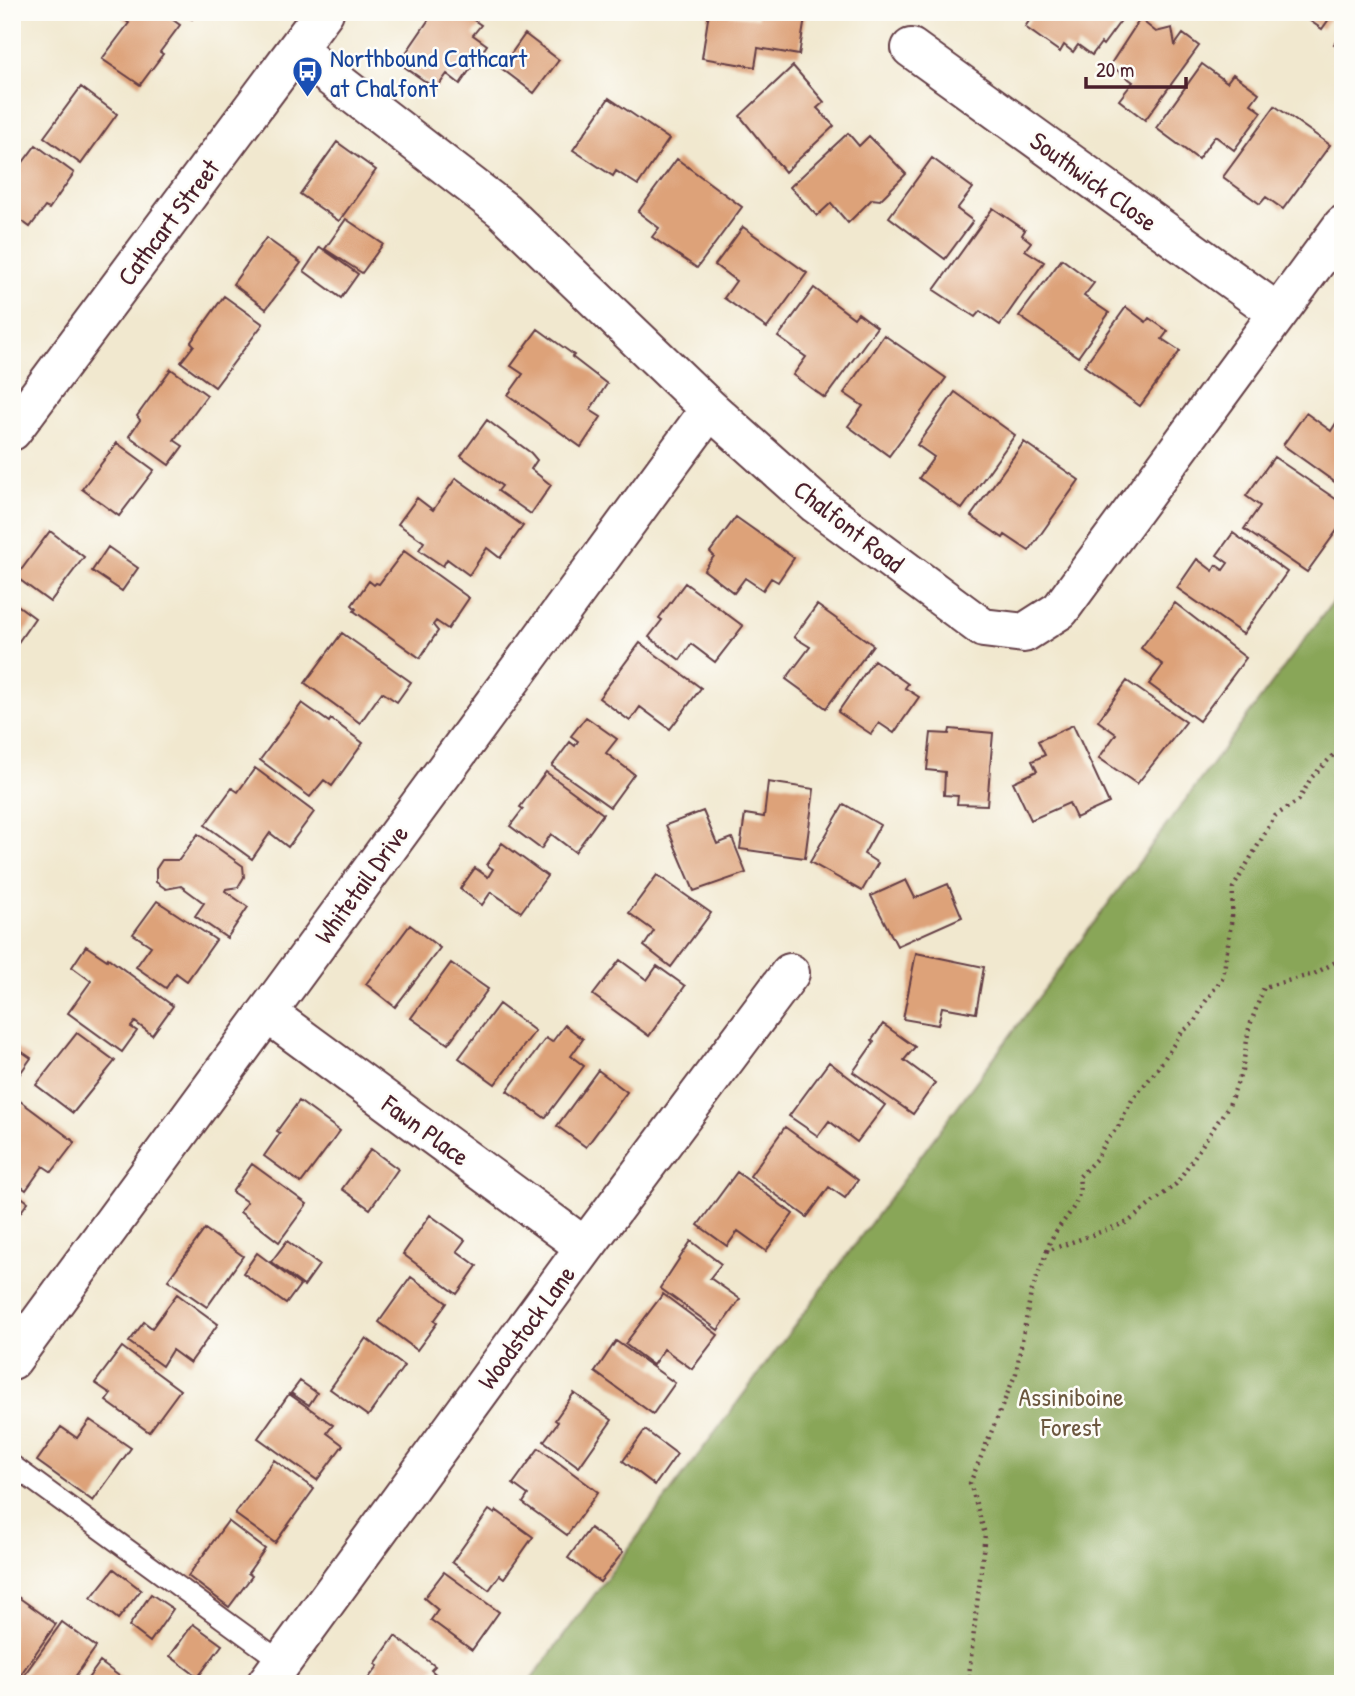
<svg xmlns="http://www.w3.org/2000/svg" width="1355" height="1696" viewBox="0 0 1355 1696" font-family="'Patrick Hand',sans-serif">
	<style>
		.forest { fill: #89a659; stroke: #6a6242; stroke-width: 2 }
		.building { fill: #dda279 }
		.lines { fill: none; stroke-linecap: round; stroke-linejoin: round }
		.service-casing { stroke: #633d44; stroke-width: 23 }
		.minor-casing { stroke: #633d44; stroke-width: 42 }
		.path { stroke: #633d44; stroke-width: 4.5; stroke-dasharray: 2 5; stroke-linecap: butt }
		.service { stroke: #fff; stroke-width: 19 }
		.minor { stroke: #fff; stroke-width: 38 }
		.labels { text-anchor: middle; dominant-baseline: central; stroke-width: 5; stroke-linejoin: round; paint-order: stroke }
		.transit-label { font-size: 26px; fill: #164399; stroke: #fdfcf7; text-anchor: start }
		.street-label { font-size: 26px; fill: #4a1f2b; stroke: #fdfcf7 }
		.park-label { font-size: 26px; fill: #6c573f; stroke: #fdfcf7 }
	</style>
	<rect width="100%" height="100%" fill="#fdfcf7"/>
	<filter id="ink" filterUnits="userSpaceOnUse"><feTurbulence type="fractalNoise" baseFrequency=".0143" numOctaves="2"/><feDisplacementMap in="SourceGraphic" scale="14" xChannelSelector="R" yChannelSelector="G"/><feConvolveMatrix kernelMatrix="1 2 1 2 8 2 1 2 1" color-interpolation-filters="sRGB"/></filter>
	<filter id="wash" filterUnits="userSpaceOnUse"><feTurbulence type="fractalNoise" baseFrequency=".00686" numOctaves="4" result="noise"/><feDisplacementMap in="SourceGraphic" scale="28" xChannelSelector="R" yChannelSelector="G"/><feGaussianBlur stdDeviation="1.57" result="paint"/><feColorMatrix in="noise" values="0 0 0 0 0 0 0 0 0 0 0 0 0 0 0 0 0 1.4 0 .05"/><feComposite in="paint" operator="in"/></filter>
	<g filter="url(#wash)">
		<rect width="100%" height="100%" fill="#f1e8cf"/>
		<!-- forest -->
		<path class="forest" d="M1343,588V1684H528Z"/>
		<g id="blocks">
			<!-- building -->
			<path class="building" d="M127,12H162L180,25L160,52L163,54L140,85L102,59L129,23L123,19Z
				M181,12H197L192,19Z
				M434,12H462L481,25L473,35L487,45L460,84L447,74L436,89L399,63Z
				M709,12L757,18L758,12H806L799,55L758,48L755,67L702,58Z
				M1035,12H1121L1125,15L1103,45L1101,43L1092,55L1078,45L1073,52L1064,45L1060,52L1025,27Z
				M1297,12H1334L1322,29Z
				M1140,19L1156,32L1172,28L1175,45L1183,34L1199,46L1145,120L1119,100L1133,82L1110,65Z
				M1343,32V50L1334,44Z
				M525,34L559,60L534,93L501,68Z
				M1202,64L1227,82L1233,74L1259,93L1251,104L1262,112L1234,150L1215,136L1198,159L1156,128Z
				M793,66L824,102L817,108L834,126L785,172L740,116Z
				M81,87L117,114L81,164L44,137Z
				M609,98L669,139L638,185L616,171L613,176L573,150Z
				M1275,106L1330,145L1283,209L1266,197L1260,204L1223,177Z
				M848,133L859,146L869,136L906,174L880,200L872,199L848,223L831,203L817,216L790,187Z
				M337,142L376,170L339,221L300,194Z
				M36,145L74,173L49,209L45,207L30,227L12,214V177Z
				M932,158L973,188L957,209L973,221L945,259L889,217Z
				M677,159L742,207L697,268L652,237L659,228L638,212Z
				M993,208L1025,230L1022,235L1031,242L1025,250L1044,262L1000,325L980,311L975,317L934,290Z
				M346,219L383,244L362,273L325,249Z
				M743,227L807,273L767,328L724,298L736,281L715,265Z
				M266,238L301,263L266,309L233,284Z
				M320,247L358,274L341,298L304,271Z
				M1062,259L1094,283L1084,296L1109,313L1078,357L1019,316Z
				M814,288L854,318L858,313L877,327L825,398L793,375L806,357L778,337Z
				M224,296L263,324L215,387L181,362L194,345L191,342Z
				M1126,307L1146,322L1149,318L1168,331L1162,339L1180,351L1140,406L1084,366Z
				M538,329L574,355L572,357L607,384L590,410L601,417L581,447L508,395L523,374L511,366Z
				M884,335L946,378L889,456L848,426L863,406L844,393Z
				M171,369L207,395L174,440L183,446L169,465L129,436L140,420L137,416Z
				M955,392L1015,435L962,509L919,478L934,457L917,445Z
				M1306,413L1331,431L1338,420L1343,424V488L1283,445Z
				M487,420L531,453L537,460L531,469L551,485L531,514L498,491L502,486L461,456Z
				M1024,442L1079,480L1029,551L1005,535L1003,538L971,516Z
				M117,443L154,470L119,516L82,489Z
				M1274,457L1343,504V522L1307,572L1244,529L1260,506L1246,496Z
				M456,478L523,526L500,558L487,548L469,575L447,559L443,566L419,550L424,542L398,524L417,498L433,510Z
				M736,517L794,558L778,582L771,578L763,590L745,578L734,593L704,570L714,556L710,552Z
				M50,531L84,557L50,602L16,577Z
				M1233,533L1287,572L1243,634L1177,588L1197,559L1213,571L1216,565L1223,570L1228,563L1217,555Z
				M108,547L138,568L122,591L92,571Z
				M404,551L469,598L448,629L436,621L433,625L438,631L420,658L354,611L356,609L352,605L369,581L374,585L376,583L379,584Z
				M685,583L743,626L715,662L691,644L680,660L649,637L662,620L659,618Z
				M12,601L35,618L12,651Z
				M1175,603L1246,658L1199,721L1149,684L1163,665L1141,648Z
				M817,605L873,645L826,708L786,679L810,647L794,637Z
				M342,633L411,682L397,702L382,692L360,723L305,683Z
				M640,643L701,688L670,729L640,707L630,721L599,698Z
				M874,660L908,684L905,688L919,697L894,733L879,723L871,734L838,712Z
				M1127,681L1186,722L1137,784L1099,758L1116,734L1098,721Z
				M302,703L329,722L331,719L363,743L332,786L324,780L310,797L260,760Z
				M586,717L617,739L606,753L634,774L610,807L552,766L570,742L575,746L578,741L571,736Z
				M1073,725L1109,803L1076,818L1069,803L1031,820L1013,782L1037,771L1032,761L1045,755L1038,741Z
				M950,729L993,733L987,805L957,804L958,796L944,795L945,772L927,770L931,733L949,734Z
				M255,768L314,812L288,847L270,833L252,859L205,825L232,788L238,792Z
				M546,772L603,814L575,852L551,834L541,849L510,826L523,809L520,807Z
				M768,782L814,789L805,858L740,849L745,814L764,817Z
				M844,804L880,825L864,854L878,863L862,891L810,862Z
				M703,811L717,844L732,838L746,873L694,891L666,825Z
				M198,834L243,866L244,877L238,887L226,889L225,891L248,907L227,938L195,916L204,903L181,886L166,889L156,882V869L162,860H179Z
				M502,843L547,876L521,912L491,892L482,905L460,889L475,868L488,877L493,869L487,865Z
				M657,875L711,913L671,967L644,946L654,931L629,913Z
				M906,880L915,898L948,884L962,917L897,946L871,896Z
				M157,901L216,940L187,981L176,973L166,988L136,967L151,946L133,934Z
				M410,925L440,948L395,1007L366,984Z
				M86,946L107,960L108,958L173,1006L152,1035L135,1022L131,1027L137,1031L122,1052L68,1013L91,981L72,967Z
				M916,953L984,967L976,1013L942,1007L938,1025L903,1019Z
				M620,960L647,980L657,966L685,986L649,1036L593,995Z
				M451,963L488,989L448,1044L411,1018Z
				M499,1004L535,1031L495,1084L459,1058Z
				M883,1024L915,1047L904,1060L935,1083L913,1114L853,1072L874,1042L872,1040Z
				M565,1025L583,1039L571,1056L584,1066L545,1118L507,1091L546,1038L552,1042Z
				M77,1033L115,1061L73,1113L36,1085Z
				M12,1045L31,1058L14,1082L12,1080Z
				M829,1062L885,1105L857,1142L829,1121L818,1136L789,1116Z
				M598,1070L627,1092L586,1147L557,1126Z
				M12,1095L75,1142L52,1172L43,1166L26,1190L12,1180Z
				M299,1101L340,1131L301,1183L264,1156L280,1133L277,1131Z
				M785,1127L858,1180L845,1198L829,1187L807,1217L750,1176Z
				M371,1149L398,1169L370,1209L342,1189Z
				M252,1164L307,1204L279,1242L240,1212L247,1202L232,1192Z
				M737,1172L793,1214L766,1251L738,1231L727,1246L698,1225Z
				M12,1190L28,1202L12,1224Z
				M430,1215L465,1240L457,1251L477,1266L457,1294L403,1254Z
				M205,1229L243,1256L207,1307L168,1280Z
				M287,1241L319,1265L304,1286L271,1262Z
				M691,1241L721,1264L710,1278L740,1299L718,1330L660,1288Z
				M257,1253L300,1285L286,1304L243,1273Z
				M411,1277L447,1303L434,1321L437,1323L417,1350L379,1322Z
				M177,1294L218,1324L190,1363L172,1350L162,1366L129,1342L144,1322L152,1328Z
				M663,1294L718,1335L692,1369L664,1349L653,1365L625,1344Z
				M366,1338L404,1366L368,1416L330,1389Z
				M616,1341L675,1383L653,1414L595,1372Z
				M122,1347L180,1390L149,1432L106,1401L111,1394L95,1383Z
				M300,1381L317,1393L309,1405L291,1393Z
				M574,1393L612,1420L579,1467L544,1441L558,1422L555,1420Z
				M289,1394L333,1425L327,1433L343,1445L317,1480L258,1438Z
				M90,1420L131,1448L93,1501L37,1461L61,1427L77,1438Z
				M645,1430L677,1454L655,1485L623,1461Z
				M539,1448L598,1492L567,1535L523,1503L528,1495L513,1484Z
				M274,1460L314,1489L275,1543L235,1514Z
				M489,1510L495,1514L497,1511L533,1537L504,1578L500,1575L489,1590L452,1562Z
				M228,1521L265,1549L248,1573L252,1576L229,1607L188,1576Z
				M590,1528L623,1552L600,1582L568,1558Z
				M114,1569L141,1590L118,1619L91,1598Z
				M444,1572L499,1612L472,1650L431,1620L438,1610L424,1598Z
				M151,1594L173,1609L150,1642L129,1626Z
				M18,1597L56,1624L14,1684L12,1682V1606Z
				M62,1622L96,1647L70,1684H30L22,1678Z
				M193,1624L222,1645L198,1677L170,1656Z
				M395,1636L435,1666L431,1670L440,1678L436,1684H364L378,1666L375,1664Z
				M100,1662L130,1684H84Z"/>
		</g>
	</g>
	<g filter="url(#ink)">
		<use href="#blocks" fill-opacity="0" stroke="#633d44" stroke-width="2"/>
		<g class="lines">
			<defs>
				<path id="service" d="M12,1465L282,1662"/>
				<path id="minor" d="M911,48L1278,313
					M296,50L503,210L710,409L816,504L983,628L1024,633L1060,610L1343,225
					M12,431L324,12
					M267,1013L585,1247
					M12,1360L710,409
					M266,1684L585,1247L790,973"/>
			</defs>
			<!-- service casing -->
			<use href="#service" class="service-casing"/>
			<!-- minor casing -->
			<use href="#minor" class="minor-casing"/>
			<!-- path -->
			<path class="path" d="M1047,1251C1054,1222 1085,1210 1079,1177L1097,1158L1104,1143L1118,1127L1132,1100L1156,1071L1182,1032L1195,1022L1203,1005L1223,977L1232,917L1233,888L1275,816L1299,800L1311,778L1343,745
				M968,1684L985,1534L970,1483L1016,1373L1031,1293L1047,1251L1128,1222L1176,1184L1229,1105L1242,1071L1249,1028L1264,987L1314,974L1343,958"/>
			<!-- service -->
			<use href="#service" class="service"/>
			<!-- minor -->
			<use href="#minor" class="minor"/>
		</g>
	</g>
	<!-- icons -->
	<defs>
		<symbol id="bus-pin" viewBox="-11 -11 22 30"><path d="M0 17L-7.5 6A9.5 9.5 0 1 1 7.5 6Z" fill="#1a4fb4" stroke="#fdfcf7"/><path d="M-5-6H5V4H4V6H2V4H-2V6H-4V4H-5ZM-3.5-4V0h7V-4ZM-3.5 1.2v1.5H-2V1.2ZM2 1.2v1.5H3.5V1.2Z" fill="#fff"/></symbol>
	</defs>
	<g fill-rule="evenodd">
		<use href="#bus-pin" x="290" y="54" width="35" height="47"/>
	</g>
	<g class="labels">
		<!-- transit labels -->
		<g class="transit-label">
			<text x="330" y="57">Northbound Cathcart<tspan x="330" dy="30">at Chalfont</tspan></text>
		</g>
		<!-- street labels -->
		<g class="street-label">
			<text transform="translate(1094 181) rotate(36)">Southwick Close</text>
			<text transform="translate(168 222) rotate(-53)">Cathcart Street</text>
			<text transform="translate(849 526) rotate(38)">Chalfont Road</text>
			<text transform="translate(361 884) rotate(-54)">Whitetail Drive</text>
			<text transform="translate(426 1130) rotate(36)">Fawn Place</text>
			<text transform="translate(526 1327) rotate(-54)">Woodstock Lane</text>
		</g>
		<!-- park labels -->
		<g class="park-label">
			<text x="1071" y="1396">Assiniboine<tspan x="1071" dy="30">Forest</tspan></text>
		</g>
	</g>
	<!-- margin -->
	<rect width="1355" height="1696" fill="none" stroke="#fdfcf7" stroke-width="42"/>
	<!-- scale -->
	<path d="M1086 77v10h100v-10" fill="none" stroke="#4a1f2b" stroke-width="3.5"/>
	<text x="1096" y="77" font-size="21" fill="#4a1f2b" stroke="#fdfcf7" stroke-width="5" paint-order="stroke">20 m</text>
</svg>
